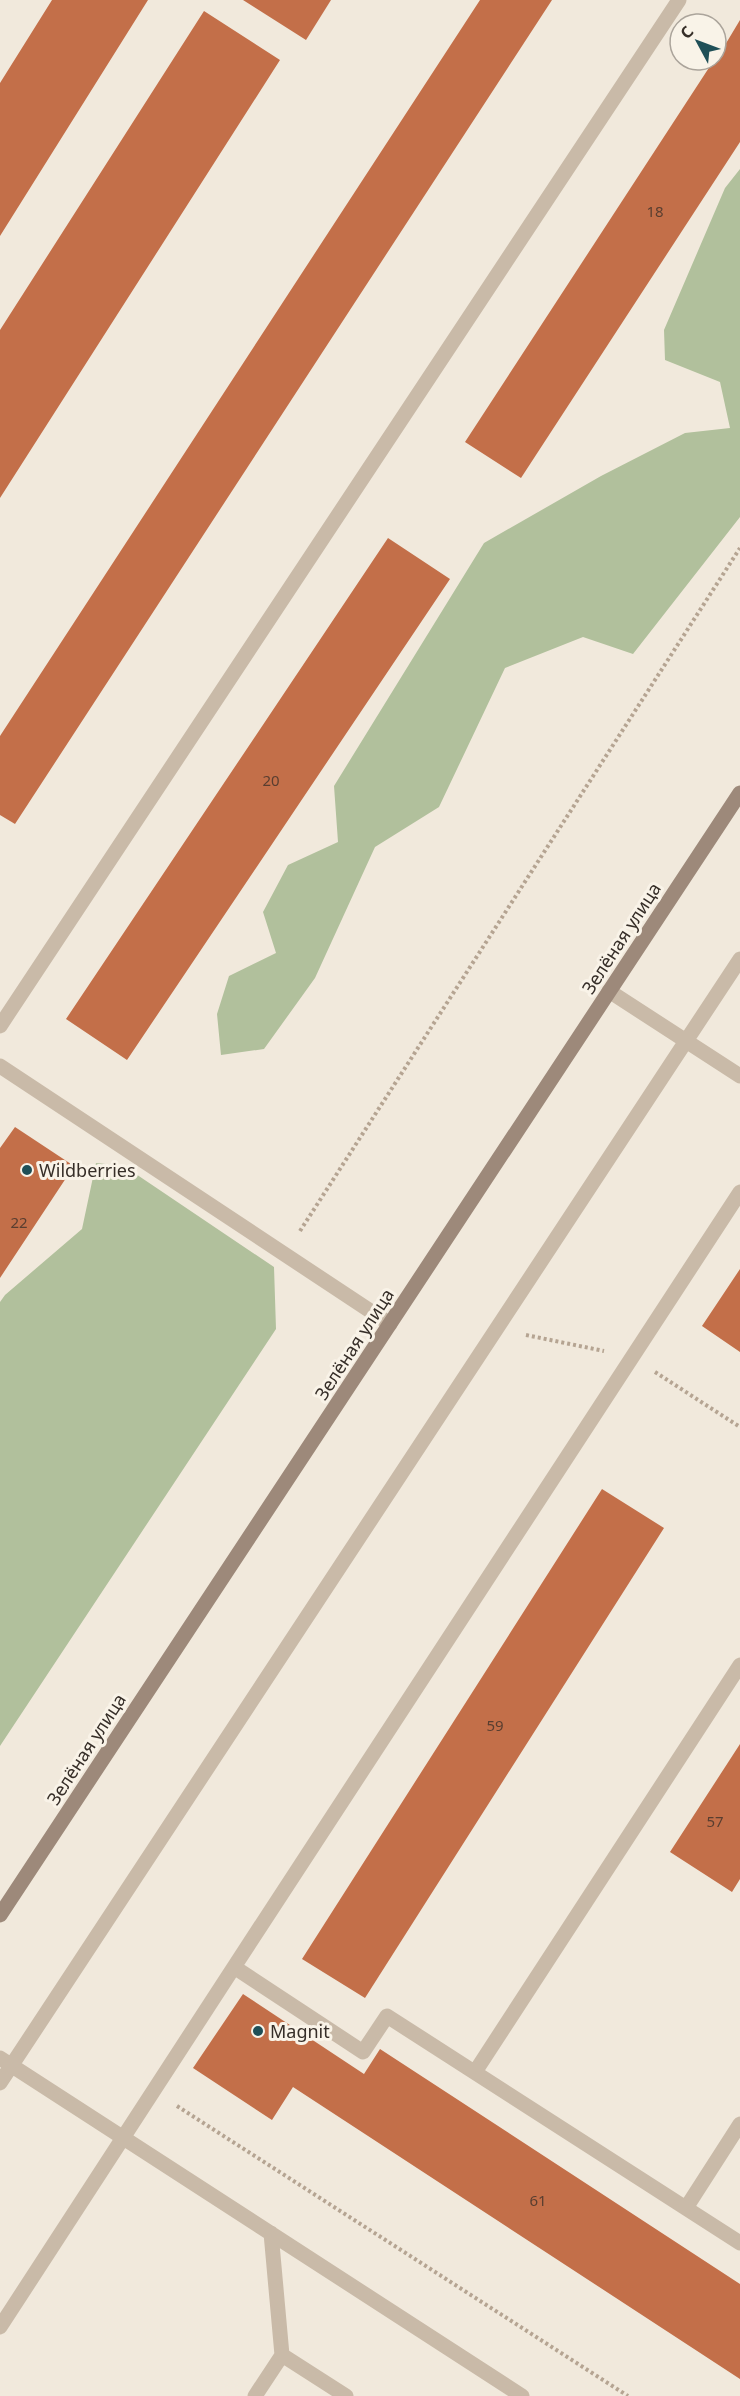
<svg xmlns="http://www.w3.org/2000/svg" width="740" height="2396" viewBox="0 0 740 2396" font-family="'Noto Sans',sans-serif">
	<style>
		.green { fill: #b1c09c }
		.building { fill: #c36f49 }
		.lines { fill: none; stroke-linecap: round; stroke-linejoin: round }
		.path { stroke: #b5a492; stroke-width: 4; stroke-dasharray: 3 3; stroke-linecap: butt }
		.lane { stroke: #c9baa8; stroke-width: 15 }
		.secondary { stroke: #9d897a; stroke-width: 15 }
		.poi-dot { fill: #1f4f57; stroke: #f9f3e8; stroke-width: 2 }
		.labels { text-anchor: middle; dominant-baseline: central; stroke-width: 6; stroke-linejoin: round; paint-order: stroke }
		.number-label { font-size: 15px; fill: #593e30 }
		.street-label { font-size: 18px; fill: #362e28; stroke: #f9f3e8 }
		.poi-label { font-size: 18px; fill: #362e28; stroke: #f9f3e8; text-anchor: start }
	</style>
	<rect width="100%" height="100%" fill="#f1e9dc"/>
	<!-- green -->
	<path class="green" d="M740,169V517L633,654L583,637L505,668L439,807L375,847L315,978L264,1049L221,1055L217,1014L229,976L276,953L263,912L288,865L338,842L334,786L484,543L601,476L685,433L730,428L720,382L665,360L664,330L725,188Z
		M96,1163L124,1166L274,1267L276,1329L0,1746V1302L5,1295L82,1229Z"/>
	<!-- building -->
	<path class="building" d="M52,0H148L0,236V83Z
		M243,0H331L306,40Z
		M480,0H552L15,824L0,815V736Z
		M204,11L280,60L0,498V330Z
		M740,20V142L521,478L465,442L714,60H716Z
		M388,538L450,579L127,1060L66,1019Z
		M15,1127L74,1166L0,1278V1148Z
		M740,1269V1352L702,1326Z
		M602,1489L664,1528L365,1998L302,1959Z
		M740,1744V1879L732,1892L670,1852Z
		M243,1994L364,2074L380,2049L740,2284V2379L293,2087L272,2120L193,2068Z"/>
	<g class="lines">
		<!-- path -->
		<path class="path" d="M300,1231L740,548
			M526,1335L604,1351
			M655,1372L740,1427
			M177,2106L628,2396"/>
		<!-- lane -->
		<path class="lane" d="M609,991L740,1076
			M0,1026L679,0
			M0,1066L390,1324
			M234,1967L740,1192
			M0,2058L522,2396
			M475,2072L740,1665
			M0,2083L740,959
			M686,2208L740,2124
			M271,2233L282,2355L346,2396
			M0,2327L234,1967L363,2052L387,2016L740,2243
			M255,2396L282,2355"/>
		<!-- secondary -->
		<path class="secondary" d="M0,1915L740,793"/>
	</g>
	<!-- markers -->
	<g class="poi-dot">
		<circle cx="27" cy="1170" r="6"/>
		<circle cx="258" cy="2031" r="6"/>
	</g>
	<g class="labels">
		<!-- number labels -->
		<g class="number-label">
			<text x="655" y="211">18</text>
			<text x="271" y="780">20</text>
			<text x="19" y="1222">22</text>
			<text x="495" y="1725">59</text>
			<text x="715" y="1821">57</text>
			<text x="538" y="2200">61</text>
		</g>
		<!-- street labels -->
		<g class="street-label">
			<text transform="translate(621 938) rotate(-57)">Зелёная улица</text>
			<text transform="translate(354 1344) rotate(-57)">Зелёная улица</text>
			<text transform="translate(86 1749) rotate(-57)">Зелёная улица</text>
		</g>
		<!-- poi labels -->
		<g class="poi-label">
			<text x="39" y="1170">Wildberries</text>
			<text x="270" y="2031">Magnit</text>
		</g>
	</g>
	<!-- north arrow -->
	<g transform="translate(698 42) rotate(311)"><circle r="28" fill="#f9f3e8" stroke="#aba49b" stroke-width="1.5"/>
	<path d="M0-4.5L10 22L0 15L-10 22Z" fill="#1f4f57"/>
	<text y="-9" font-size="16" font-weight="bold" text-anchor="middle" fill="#362e28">С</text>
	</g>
</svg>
